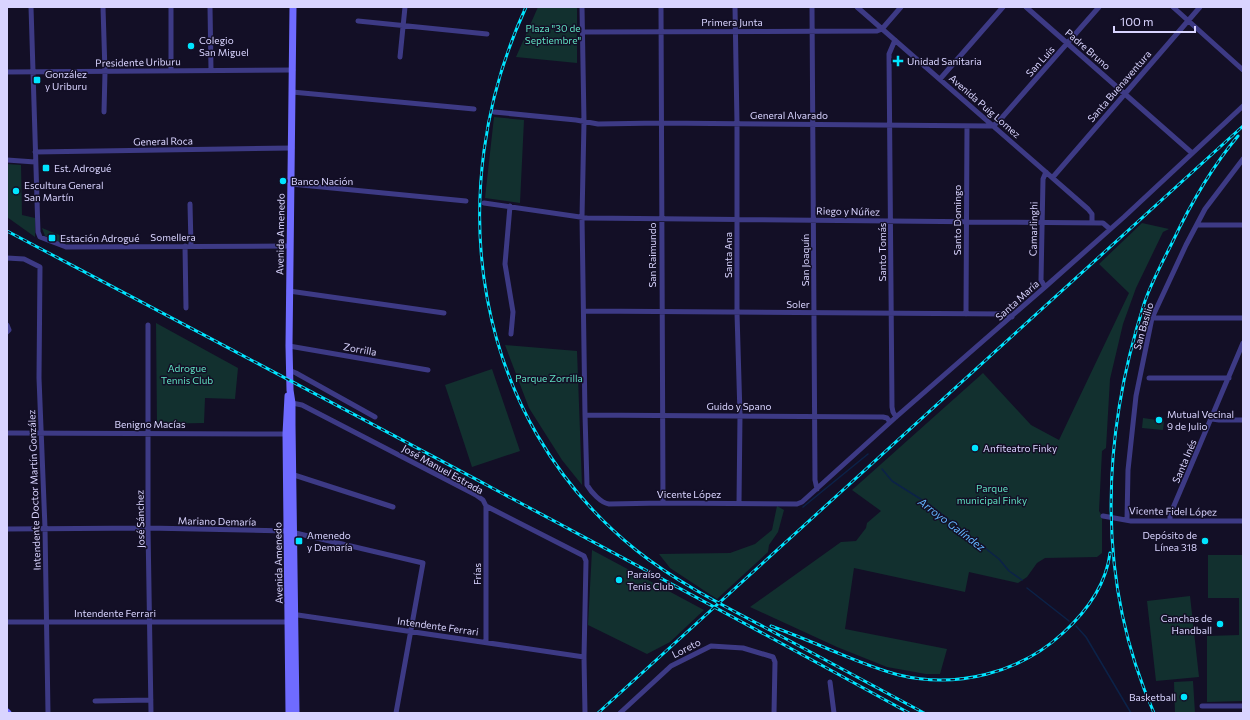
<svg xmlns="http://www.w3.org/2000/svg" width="1250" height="720" viewBox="0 0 1250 720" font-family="Commissioner,sans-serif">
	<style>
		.green { fill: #12302f }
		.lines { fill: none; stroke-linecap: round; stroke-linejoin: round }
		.stream { stroke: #0c2248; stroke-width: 1.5 }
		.street { stroke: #3d3a85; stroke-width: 5 }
		.secondary { stroke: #6f6bff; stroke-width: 7 }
		.rail-casing { stroke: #00e5ff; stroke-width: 3 }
		.rail { stroke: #130f26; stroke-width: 1.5; stroke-dasharray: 4.5; stroke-linecap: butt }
		.poi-dot { fill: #00e5ff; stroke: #130f26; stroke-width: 1.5 }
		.labels { text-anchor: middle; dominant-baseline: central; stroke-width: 3; stroke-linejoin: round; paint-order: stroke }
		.street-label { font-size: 10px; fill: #d9d4ff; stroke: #130f26 }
		.park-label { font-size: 10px; fill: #5fe0c0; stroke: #130f26 }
		.poi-label { font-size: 10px; fill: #d9d4ff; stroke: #130f26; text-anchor: start }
		.water-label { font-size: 11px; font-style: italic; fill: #62b6ff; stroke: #130f26 }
	</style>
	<rect width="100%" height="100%" fill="#130f26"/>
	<!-- green -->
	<path class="green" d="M538,7H577V63L516,57Z
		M494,117L524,120L520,203L485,198Z
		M7,164L21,165L22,215L35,218V237L7,217Z
		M1142,223L1169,229L1163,232L1136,288L1123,324L1110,379L1106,448L1102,451L1099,511L1102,516V553L1097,557L1045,558L1037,563L1027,577L1018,583L969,572L965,592L854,568L845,629L947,649L940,674H926L887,667L837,647L750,607L841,542L856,541L866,528L867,523L881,511L852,490L983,373L1031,425L1059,440L1129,293L1099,264Z
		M42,228L74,241L68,244L56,241L45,236Z
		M156,323L238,368L235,399L205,398L204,423L157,424Z
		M505,345L577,351L582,485L562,460L529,408Z
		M492,369L520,451L472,467L445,385Z
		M1143,418L1164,421L1163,430L1142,428Z
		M777,506L784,510L778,532L769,545L768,552L717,599L670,568L659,554L730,553L755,544L772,530Z
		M592,550L704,610L670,642L647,654L588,625Z
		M1208,555H1243V701L1207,702V636L1239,635V598H1208Z
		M1190,596L1199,677L1156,681L1147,601Z
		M1193,681L1195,713H1175L1174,682Z"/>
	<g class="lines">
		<!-- stream -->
		<path class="stream" d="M882,469L892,481L930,505L999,559L1009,571L1022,580
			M803,507L868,454
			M1027,588L1069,621
			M1076,626L1086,637L1131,713"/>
		<!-- street -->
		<path class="street" d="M31,7L38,232L40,237L66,247L290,246
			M103,7L105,72L104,112
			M171,7V71
			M210,7L211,70
			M582,7L584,122L582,217L585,415L587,485C591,492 601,503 609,504L663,503L797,504L802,502L896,417L1045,287L1124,217L1243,106
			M661,7L663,503
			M735,7L737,124V313L740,415L739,503
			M812,7L815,480L817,489
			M857,7L1088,209L1092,214V223
			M1026,7L1192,153
			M1173,7L1243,70
			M358,21L487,34
			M582,32L877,31L882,29L901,7
			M895,40L889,54L892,407L893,412L896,417
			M400,57L405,7
			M7,72L293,70
			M940,79L1003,7
			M292,92L474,109
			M494,112L576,120L598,124L660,123L990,126L994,125L999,121L1099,7
			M35,152L292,148
			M7,160L35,162
			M1053,177L1200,7
			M291,184L466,201
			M484,203L587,218L1103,223L1110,229
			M190,204L191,246
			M510,206L505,264L513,312L511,334
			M1197,225H1243
			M185,246L186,308
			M7,258L24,259L40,267L39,378L45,528L48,713
			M1045,287L1041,280L1043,179L1046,172
			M289,291L444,313
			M584,311L1006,314L1012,317
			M966,314L967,126
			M1152,318H1243
			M7,325L9,330L7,332
			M148,325V528L151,713
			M289,346L428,370
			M289,370L296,373L375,417
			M1149,378H1229
			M292,403L302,405L476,495L483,500L486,506L584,556L586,561L584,657L585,713
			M585,415L883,417L887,418L890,422
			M1212,419L1219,420H1243
			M7,433L288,434
			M291,474L393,507
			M486,506V642
			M1103,516L1131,521H1243
			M1127,520L1128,470L1136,396L1152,318L1186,245L1205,209L1243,159
			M1170,521V515L1243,343
			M7,529L148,528L287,531L423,563L396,713
			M291,614L584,657
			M7,622H291
			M830,682L834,713
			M95,701L151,700
			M1202,706H1243
			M620,713L671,666L711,646L743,648L773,657L775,662L774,713"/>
		<!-- secondary -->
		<path class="secondary" d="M293,7L289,346L290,390L292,403V425L296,713
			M288,396L286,434L289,713
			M7,712L8,713"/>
		<defs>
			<path id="rail" d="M526,7C440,193 472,418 636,550C675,581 720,604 764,627C817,656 871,684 924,713
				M7,231C308,390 610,549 909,713
				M771,626C792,634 812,642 833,651C855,660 876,669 899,675C956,689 1020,673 1063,633C1086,612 1106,585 1110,553
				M598,713L1243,126
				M1154,713C1096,582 1101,439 1144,304C1151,283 1162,263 1172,243C1190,205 1211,168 1238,136"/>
		</defs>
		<!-- rail casing -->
		<use href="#rail" class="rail-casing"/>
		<!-- rail -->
		<use href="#rail" class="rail"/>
	</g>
	<!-- markers -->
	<g class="poi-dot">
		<circle cx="191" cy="46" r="4"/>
		<path d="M896 55h4v4h4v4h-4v4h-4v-4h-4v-4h4z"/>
		<rect x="33" y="76" width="8" height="8" rx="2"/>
		<rect x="42" y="164" width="8" height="8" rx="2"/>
		<circle cx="283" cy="181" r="4"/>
		<circle cx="16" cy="191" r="4"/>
		<rect x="48" y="234" width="8" height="8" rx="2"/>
		<circle cx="1159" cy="420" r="4"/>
		<circle cx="975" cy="448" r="4"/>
		<rect x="295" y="537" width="8" height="8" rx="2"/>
		<circle cx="1205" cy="541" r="4"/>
		<circle cx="619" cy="580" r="4"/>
		<circle cx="1220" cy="624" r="4"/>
		<circle cx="1184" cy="697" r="4"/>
	</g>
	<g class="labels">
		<!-- street labels -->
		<g class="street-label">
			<text x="732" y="22">Primera Junta</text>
			<text transform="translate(1088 49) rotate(41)">Padre Bruno</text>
			<text transform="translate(1040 61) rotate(-48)">San Luis</text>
			<text transform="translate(138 62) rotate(-1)">Presidente Uriburu</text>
			<text transform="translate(1119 86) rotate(-49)">Santa Buenaventura</text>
			<text transform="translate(985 106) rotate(41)">Avenida Puig Lomez</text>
			<text x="789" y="115">General Alvarado</text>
			<text transform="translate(163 141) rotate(-1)">General Roca</text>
			<text transform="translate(848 211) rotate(1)">Riego y Núñez</text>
			<text transform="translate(957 220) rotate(-90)">Santo Domingo</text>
			<text transform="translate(1033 229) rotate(-89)">Camarlinghi</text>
			<text transform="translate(280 234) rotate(-89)">Avenida Amenedo</text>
			<text x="173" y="237">Somellera</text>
			<text transform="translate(882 252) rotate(-90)">Santo Tomás</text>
			<text transform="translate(652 255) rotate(-90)">San Raimundo</text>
			<text transform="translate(728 255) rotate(-90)">Santa Ana</text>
			<text transform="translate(805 260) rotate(-90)">San Joaquín</text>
			<text transform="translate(1017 300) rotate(-42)">Santa María</text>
			<text x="798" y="304">Soler</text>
			<text transform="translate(1143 326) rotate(-74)">San Basilio</text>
			<text transform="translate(360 349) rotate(10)">Zorrilla</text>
			<text x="739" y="406">Guido y Spano</text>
			<text x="150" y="424">Benigno Macías</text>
			<text transform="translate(1184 461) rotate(-67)">Santa Inés</text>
			<text transform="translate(443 469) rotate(29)">José Manuel Estrada</text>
			<text transform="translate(34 490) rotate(-92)">Intendente Doctor Martín González</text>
			<text x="689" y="494">Vicente López</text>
			<text transform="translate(1173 511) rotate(1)">Vicente Fidel López</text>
			<text transform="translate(140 519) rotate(-91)">José Sánchez</text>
			<text transform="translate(217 521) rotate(1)">Mariano Demaría</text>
			<text transform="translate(278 563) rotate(-91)">Avenida Amenedo</text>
			<text transform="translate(477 574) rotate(-90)">Frías</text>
			<text x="115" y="613">Intendente Ferrari</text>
			<text transform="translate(438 626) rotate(8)">Intendente Ferrari</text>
			<text transform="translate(686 648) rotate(-27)">Loreto</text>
		</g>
		<!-- park labels -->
		<g class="park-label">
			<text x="553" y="28">Plaza "30 de<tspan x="553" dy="12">Septiembre"</tspan></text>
			<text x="187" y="368">Adrogue<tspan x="187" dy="12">Tennis Club</tspan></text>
			<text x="549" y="378">Parque Zorrilla</text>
			<text x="992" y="488">Parque<tspan x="992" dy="12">municipal Finky</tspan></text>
		</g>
		<!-- poi labels -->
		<g class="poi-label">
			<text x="199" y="40">Colegio<tspan x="199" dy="12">San Miguel</tspan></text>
			<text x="907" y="61">Unidad Sanitaria</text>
			<text x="45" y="74">González<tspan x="45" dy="12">y Uriburu</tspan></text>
			<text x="54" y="168">Est. Adrogué</text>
			<text x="291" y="181">Banco Nación</text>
			<text x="24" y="185">Escultura General<tspan x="24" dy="12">San Martín</tspan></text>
			<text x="60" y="238">Estación Adrogué</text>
			<text x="1167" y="414">Mutual Vecinal<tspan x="1167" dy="12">9 de Julio</tspan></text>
			<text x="983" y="448">Anfiteatro Finky</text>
			<text x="307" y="535">Amenedo<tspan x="307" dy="12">y Demaría</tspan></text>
			<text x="1197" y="535" text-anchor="end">Depósito de<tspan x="1197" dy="12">Línea 318</tspan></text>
			<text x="627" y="574">Paraíso<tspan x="627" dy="12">Tenis Club</tspan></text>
			<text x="1212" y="618" text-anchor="end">Canchas de<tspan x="1212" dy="12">Handball</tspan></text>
			<text x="1176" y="697" text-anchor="end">Basketball</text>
		</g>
		<!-- water labels -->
		<g class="water-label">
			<text transform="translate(952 524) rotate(37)">Arroyo Galíndez</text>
		</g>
	</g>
	<!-- border -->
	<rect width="1250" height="720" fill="none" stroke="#d9d4ff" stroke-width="16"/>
	<!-- scale -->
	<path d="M1114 26v6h81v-6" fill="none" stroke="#d9d4ff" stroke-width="2"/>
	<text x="1120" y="26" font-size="12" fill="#d9d4ff" stroke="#130f26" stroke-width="3" paint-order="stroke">100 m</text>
</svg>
